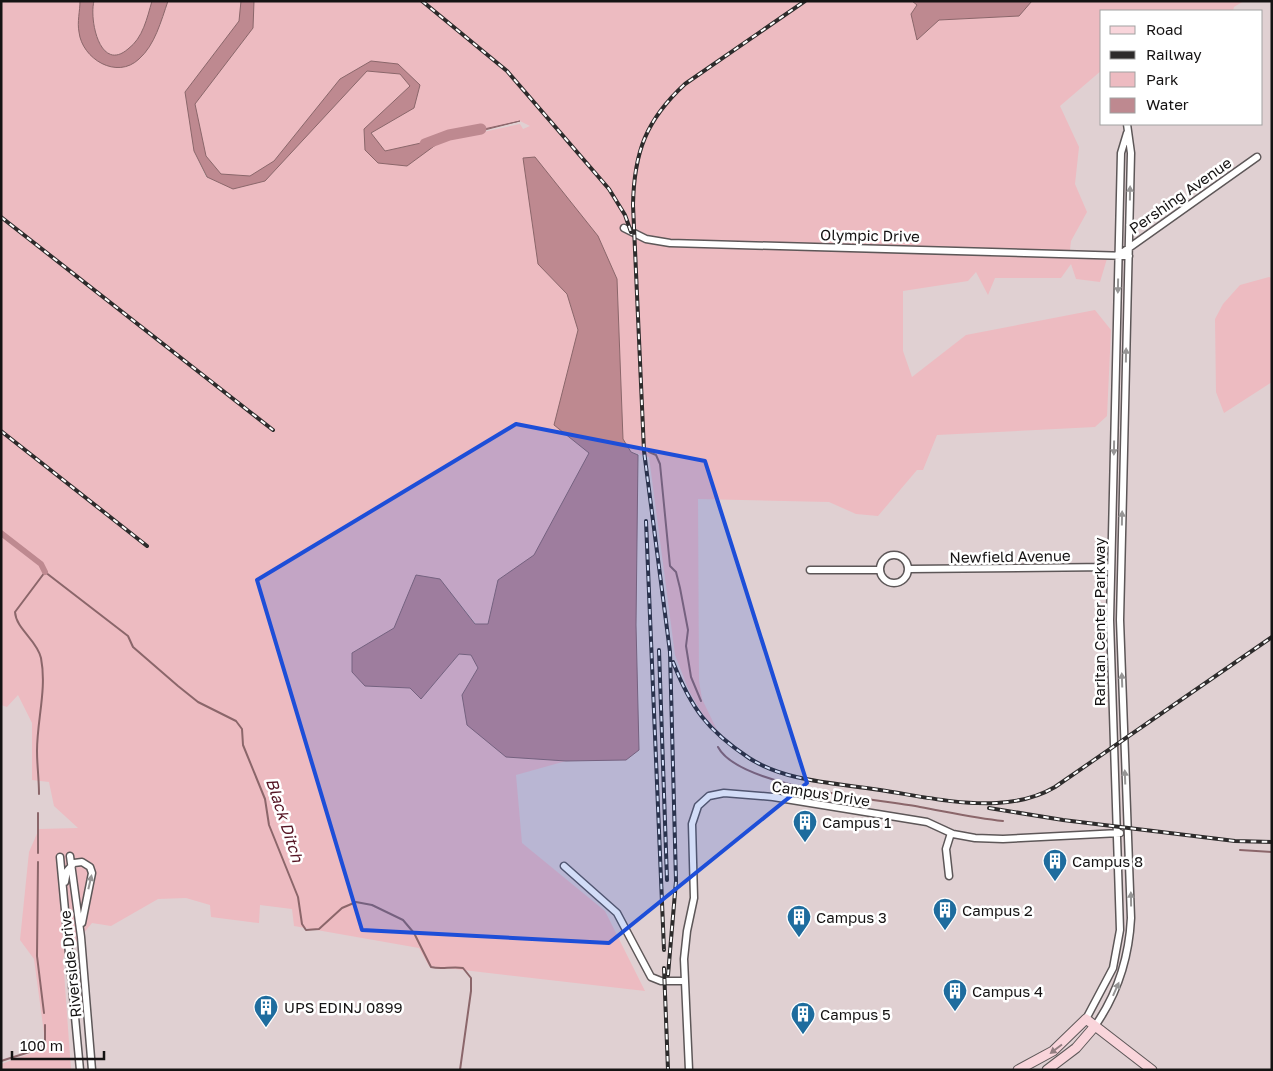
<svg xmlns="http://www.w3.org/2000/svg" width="1273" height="1071" viewBox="0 0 1273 1071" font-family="'Golos Text',sans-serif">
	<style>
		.built { fill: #e0d0d2; fill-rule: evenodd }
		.green { fill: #edbbc1 }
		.water { fill: #be8990; stroke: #8b666a }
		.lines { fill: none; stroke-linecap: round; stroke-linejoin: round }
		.stream { stroke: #8b666a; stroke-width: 2 }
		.canal { stroke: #be8990; stroke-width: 6 }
		.river { stroke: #be8990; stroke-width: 11 }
		.street-casing { stroke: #5d5758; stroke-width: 9 }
		.secondary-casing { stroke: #5d5758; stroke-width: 11 }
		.street { stroke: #fff; stroke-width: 6 }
		.secondary { stroke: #f9d5db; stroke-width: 9 }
		.rail-casing { stroke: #2d2b2b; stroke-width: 4 }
		.rail { stroke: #fff; stroke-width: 2; stroke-dasharray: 5.5; stroke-linecap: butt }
		.oneway { fill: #969595 }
		.oneway2 { fill: #927e81 }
		.marked { fill: #1d4ed8; fill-opacity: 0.2; stroke: #1d4ed8; stroke-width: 4; stroke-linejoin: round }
		.labels { text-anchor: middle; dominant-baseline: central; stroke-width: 5; stroke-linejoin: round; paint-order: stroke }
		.street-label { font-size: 15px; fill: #151313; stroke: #fff }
		.poi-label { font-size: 15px; fill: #151313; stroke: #fff; text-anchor: start }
		.water-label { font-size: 16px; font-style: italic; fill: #551524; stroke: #fff }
	</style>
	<rect width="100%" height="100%" fill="#e5dfdf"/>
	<!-- built -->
	<path class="built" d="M1,1H1272V1070H1ZM1102,11H1262V124H1102Z"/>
	<!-- green -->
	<path class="green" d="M1,1H80C79,32 78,56 112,67L160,25L168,1H241L239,21L185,92L194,151L206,177L234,189L265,181L367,71L400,74L410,86L364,129L365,150L407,165L441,141L520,124L523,129L530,126L520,121L385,151L371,133L414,108L420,85L398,64L371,61L340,79L274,161L250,176L221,174L206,156L195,104L253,28L254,1H912L917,5L911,14L917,40L939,20L1019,16L1032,1H1244L1234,7L1233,11H1102V70L1060,106L1079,147L1075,184L1087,212L1071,241L1070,250L1109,252L1100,282L1076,279L1071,264L1061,278H995L988,295L976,272L968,281L903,291V351L912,377L966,335L1095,310L1111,330L1107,416L1095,427L937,435L923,470H917L878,516L856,514L829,502L698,499L699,681L702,699L717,730L703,715L689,691L675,655L649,457L631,452L623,439L617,279L598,236L535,157L538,264L567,294L578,330L554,425L589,453L534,556L498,580L488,624H476L440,579L416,575L394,628L352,653L365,686L411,688L421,699L459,654L472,655L478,668L462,695L506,757L566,761L516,775L522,843L605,911L645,991L429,966L419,948L294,926L292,909L260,905L259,923L211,917L210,905L186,898L158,899L111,926L92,923L63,958L71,1070H1V1064L46,1048L34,959L20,940L29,852L39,829L78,828L54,806L49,782L32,780V723L18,695L7,707L1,705Z
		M94,1H152C147,18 143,38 128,49C100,73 89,20 94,1Z
		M1269,277L1272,278V382L1224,413L1216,392L1215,319L1223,304L1240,285Z"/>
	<!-- water -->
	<path class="water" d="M80,1H94C89,20 100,73 128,49C143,38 147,18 152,1H168C161,21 155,45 139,59C117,80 82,59 79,32C77,22 80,11 80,1Z
		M241,1H254L253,28L195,104L206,156L221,174L250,176L274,161L340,79L371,61L398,64L420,85L414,108L371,133L385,151L520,121L441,141L407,166L378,163L365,150L364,129L410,86L400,74L367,71L265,181L233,189L207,177L194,151L185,92L239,21Z
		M912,1H1032L1019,16L939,20L917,40L911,14L917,5Z
		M535,157L598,236L617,279L623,439L631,452L638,455L636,625L639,750L626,760L566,761L506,757L467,725L462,695L478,668L471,655L459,654L421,699L410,688L365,686L352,672V653L394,628L416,575L440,579L475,624H488L498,580L534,555L589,453L554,425L578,330L567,294L538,264L523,158Z"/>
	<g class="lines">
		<!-- stream -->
		<path class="stream" d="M649,452L656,455L660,464L670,566L676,572L680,588L688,630L686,646L691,677L701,701
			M718,747C739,787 876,799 920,807C948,812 975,818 1003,821
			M39,794C39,779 37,765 37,751C37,720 47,689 41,658C37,640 16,629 15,612L45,572L128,636L133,647L178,686L198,702L236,721L242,729L243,745L265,799L269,825L298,897L302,924L306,930L319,929L342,908L356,902L372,905L403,920L414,933L431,967C442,970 451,966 463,968L471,978V991L460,1070
			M38,813V853
			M1240,850L1272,852
			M38,862L37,956L44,1013
			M1,1061L39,1049L45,1043V1025"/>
		<!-- canal -->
		<path class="canal" d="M1,533L41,564L45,572"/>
		<!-- river -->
		<path class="river" d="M425,144L449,135L481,129"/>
		<defs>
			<path id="street" d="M624,228L646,239L670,243L1129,256
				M1119,255L1257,157
				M880 569a14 14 0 1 1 28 0a14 14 0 1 1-28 0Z
				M909,569L1111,567
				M810,570H880
				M70,856L81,937L92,1070
				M60,857L80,1070
				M564,866L617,913L651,977L661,981H685
				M949,876L946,849L951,833
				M65,882L67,871L74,863L82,862L90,867L92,873L82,923
				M1086,1019L1113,968L1120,930L1110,620L1121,153L1127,133
				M1095,1026C1118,993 1129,958 1131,918L1120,620L1131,153L1127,124
				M689,1070L684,959L687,931L694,898L692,824L698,806L709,796L724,793L773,797L927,822L953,834L975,838L1003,839L1120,833"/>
			<path id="secondary" d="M1018,1070L1053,1051L1086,1019L1152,1070
				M1047,1070L1076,1048L1095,1026"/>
		</defs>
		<!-- street casing -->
		<use href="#street" class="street-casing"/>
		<!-- secondary casing -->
		<use href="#secondary" class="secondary-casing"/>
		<!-- street -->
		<use href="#street" class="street"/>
		<!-- secondary -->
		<use href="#secondary" class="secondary"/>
		<defs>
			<path id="rail" d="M422,1L507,71L609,189L625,215L631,232
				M1,217L273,430
				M1,431L147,546
				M646,521L664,950
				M659,650L667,880
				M673,662C691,708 707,730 749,758C786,782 837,783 880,790C919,796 958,805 997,803C1016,802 1038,797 1055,787L1272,637
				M989,808L1063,820L1235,841L1272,842
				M664,968L668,1070
				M668,975L676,881L670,652L644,451L633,205C634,152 646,120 685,84L805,1"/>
		</defs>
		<!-- rail casing -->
		<use href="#rail" class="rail-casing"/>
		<!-- rail -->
		<use href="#rail" class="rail"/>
	</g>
	<!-- one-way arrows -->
	<defs><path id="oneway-solid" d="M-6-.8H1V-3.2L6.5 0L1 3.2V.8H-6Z" transform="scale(1.25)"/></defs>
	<g class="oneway">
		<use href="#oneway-solid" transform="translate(1130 193) rotate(-89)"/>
		<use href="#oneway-solid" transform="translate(1118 286) rotate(91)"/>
		<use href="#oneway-solid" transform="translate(1126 355) rotate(-89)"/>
		<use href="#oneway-solid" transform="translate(1114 448) rotate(91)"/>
		<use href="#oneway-solid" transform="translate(1122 518) rotate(-89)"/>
		<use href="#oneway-solid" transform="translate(1122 680) rotate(-92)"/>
		<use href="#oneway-solid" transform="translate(1125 777) rotate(-92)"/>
		<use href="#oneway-solid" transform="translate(90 882) rotate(-77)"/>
		<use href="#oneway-solid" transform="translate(1131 899) rotate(-91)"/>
		<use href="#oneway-solid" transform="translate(1116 989) rotate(-66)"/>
	</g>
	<use class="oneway2" href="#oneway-solid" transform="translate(1056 1049) rotate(143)"/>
	<!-- marked area -->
	<path class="marked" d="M516,424L705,461L807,783L609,943L362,930L257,580Z"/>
	<!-- icons -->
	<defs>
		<symbol id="building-pin" viewBox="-11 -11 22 30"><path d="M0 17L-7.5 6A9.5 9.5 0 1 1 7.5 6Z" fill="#1e6c9e" stroke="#fff"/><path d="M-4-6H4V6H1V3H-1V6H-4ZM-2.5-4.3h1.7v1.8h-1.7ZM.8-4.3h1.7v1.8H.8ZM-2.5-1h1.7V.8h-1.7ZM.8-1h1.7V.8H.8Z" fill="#fff"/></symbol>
	</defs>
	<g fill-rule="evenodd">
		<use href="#building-pin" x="791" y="808" width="28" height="38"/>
		<use href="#building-pin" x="1041" y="847" width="28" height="38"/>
		<use href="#building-pin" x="931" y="896" width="28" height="38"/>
		<use href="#building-pin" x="785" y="903" width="28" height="38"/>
		<use href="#building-pin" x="941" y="977" width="28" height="38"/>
		<use href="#building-pin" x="252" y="993" width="28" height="38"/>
		<use href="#building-pin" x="789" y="1000" width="28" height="38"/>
	</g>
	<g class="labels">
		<!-- street labels -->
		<g class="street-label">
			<text transform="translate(1180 195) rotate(-35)">Pershing Avenue</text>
			<text transform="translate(870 235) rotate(1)">Olympic Drive</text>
			<text transform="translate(1010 556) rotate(-1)">Newfield Avenue</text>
			<text transform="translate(1099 622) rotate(-90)">Raritan Center Parkway</text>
			<text transform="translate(821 793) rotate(9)">Campus Drive</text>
			<text transform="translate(70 964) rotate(-96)">Riverside Drive</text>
		</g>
		<!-- poi labels -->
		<g class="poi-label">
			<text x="822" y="822">Campus 1</text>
			<text x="1072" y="861">Campus 8</text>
			<text x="962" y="910">Campus 2</text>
			<text x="816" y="917">Campus 3</text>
			<text x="972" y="991">Campus 4</text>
			<text x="284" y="1007">UPS EDINJ 0899</text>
			<text x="820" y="1014">Campus 5</text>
		</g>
		<!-- water labels -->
		<g class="water-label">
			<text transform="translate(285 820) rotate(72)">Black Ditch</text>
		</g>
	</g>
	<!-- border -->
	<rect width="1273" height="1071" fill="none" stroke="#151313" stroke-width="5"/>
	<!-- legend -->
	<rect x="1100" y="10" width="162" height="115" fill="#ffffff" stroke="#a1a1a1"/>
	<rect x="1110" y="26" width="25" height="8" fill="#f9d5db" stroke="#a1a1a1"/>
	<text x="1146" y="35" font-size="15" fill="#151313">Road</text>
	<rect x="1110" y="51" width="25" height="8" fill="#2d2b2b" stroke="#a1a1a1"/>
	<text x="1146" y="60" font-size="15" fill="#151313">Railway</text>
	<rect x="1110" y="72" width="25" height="15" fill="#edbbc1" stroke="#a1a1a1"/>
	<text x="1146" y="85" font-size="15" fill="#151313">Park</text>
	<rect x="1110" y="98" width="25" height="15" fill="#be8990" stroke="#a1a1a1"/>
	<text x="1146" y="110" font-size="15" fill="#151313">Water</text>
	<!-- scale -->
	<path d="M12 1051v8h92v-8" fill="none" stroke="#151313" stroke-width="2.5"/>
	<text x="20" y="1051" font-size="15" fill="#151313" stroke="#ffffff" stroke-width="4" paint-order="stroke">100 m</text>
</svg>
